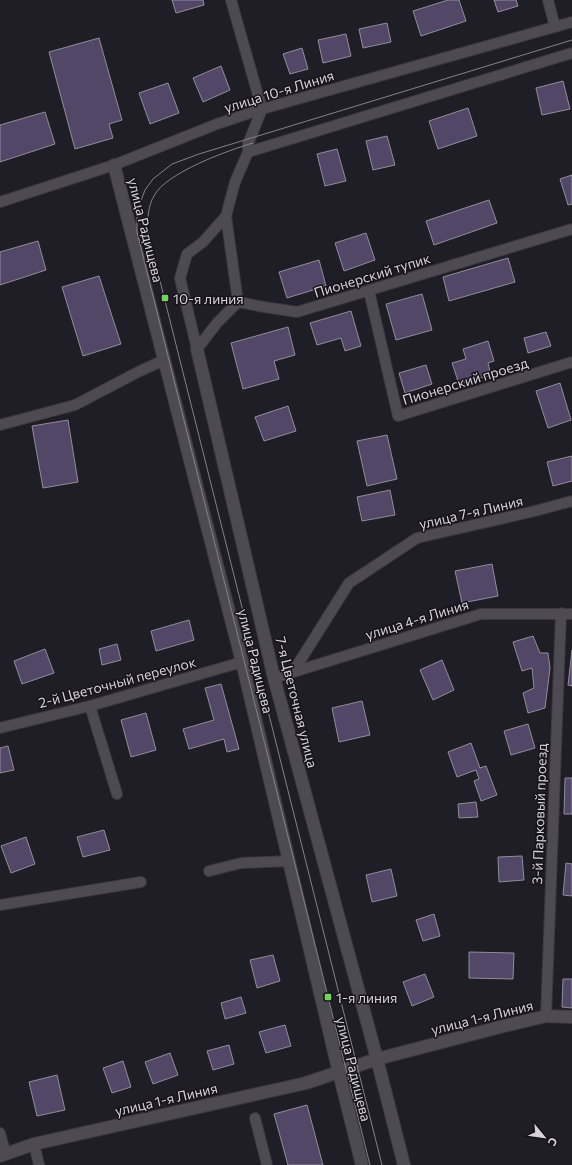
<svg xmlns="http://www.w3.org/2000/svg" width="572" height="1165" viewBox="0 0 572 1165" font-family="Commissioner,sans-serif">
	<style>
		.building { fill: #534768; stroke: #918d98 }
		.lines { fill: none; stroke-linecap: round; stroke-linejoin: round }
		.lane-casing { stroke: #3a383f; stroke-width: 12 }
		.street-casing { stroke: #3a383f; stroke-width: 14 }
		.secondary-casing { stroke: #3a383f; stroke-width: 14 }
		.lane { stroke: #4d4a54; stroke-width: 10 }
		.street { stroke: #4d4a54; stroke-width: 12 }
		.secondary { stroke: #4d4a54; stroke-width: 12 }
		.tram { stroke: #848289; stroke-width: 1 }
		.poi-dot { fill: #75d25b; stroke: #16131b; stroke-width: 1.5 }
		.labels { text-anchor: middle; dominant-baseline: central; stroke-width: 3; stroke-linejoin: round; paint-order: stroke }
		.street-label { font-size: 14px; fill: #d5d3d9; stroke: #16131b }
		.poi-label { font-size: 14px; fill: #d5d3d9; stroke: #16131b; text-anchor: start }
	</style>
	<rect width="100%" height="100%" fill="#1f1d25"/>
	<!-- building -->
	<path class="building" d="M172,0H203L204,5L176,13Z
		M448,0H459L466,21L421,36L413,11Z
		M494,0H516L518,6L498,12Z
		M387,23L391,42L363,48L359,29Z
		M346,34L351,56L323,63L318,40Z
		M99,38L122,120L109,124L113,138L75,149L49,52Z
		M302,48L308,69L290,74L283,54Z
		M221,66L230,90L203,102L193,78Z
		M563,81L570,109L542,115L536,88Z
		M168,83L179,113L150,124L139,93Z
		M468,108L477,136L438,149L429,121Z
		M45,112L55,144L0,162V125Z
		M387,136L395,165L373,170L366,141Z
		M337,149L346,181L325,186L317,154Z
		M572,175V204L568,205L560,179Z
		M489,200L497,223L434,245L426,221Z
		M366,233L375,260L344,271L335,243Z
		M38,241L46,270L0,285V252Z
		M508,258L515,282L449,301L443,277Z
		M319,260L326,286L287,298L279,272Z
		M99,276L121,344L83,356L62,287Z
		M422,294L432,330L396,340L386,304Z
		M351,311L361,346L345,351L341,338L317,345L310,323Z
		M288,327L295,355L274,361L279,379L243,389L231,343Z
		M546,332L551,346L528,353L524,338Z
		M488,341L494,361L488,363L491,375L459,384L452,363L466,359L463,349Z
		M426,365L432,384L405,393L399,373Z
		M560,383L571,420L548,428L536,391Z
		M288,406L296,431L264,441L255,417Z
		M68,420L78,482L43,488L32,426Z
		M387,435L397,479L367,486L357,441Z
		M572,456V481L553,486L547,462Z
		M390,490L395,515L362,521L357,497Z
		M492,564L498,596L462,603L455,571Z
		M189,620L194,640L156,651L151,631Z
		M533,636L540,653H548L550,668L545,708L528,713L523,693L534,688L532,668L522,671L513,642Z
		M117,644L121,660L102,665L99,649Z
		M45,649L54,673L22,684L14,661Z
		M572,650V686L568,685Z
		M442,660L454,690L433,700L420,670Z
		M221,684L239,749L227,752L224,739L189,749L183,729L214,720L205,688Z
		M362,701L370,735L339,742L332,708Z
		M146,713L156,750L131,757L121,720Z
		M528,724L535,748L511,755L504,731Z
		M471,743L480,768L486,766L497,795L481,801L474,781L479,779L476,770L457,777L448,752Z
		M8,746L14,770L0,773V748Z
		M565,778H572V814H564Z
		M476,802L478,817L459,818L458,804Z
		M104,830L110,850L83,857L77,837Z
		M26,837L35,864L11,873L1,846Z
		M522,856L524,880L499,882L498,857Z
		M566,863L572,864V896L563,895Z
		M391,869L397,896L372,902L366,875Z
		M434,914L440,936L423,941L416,920Z
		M469,952L514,953L513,979L469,978Z
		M273,955L280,981L257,988L250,960Z
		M425,974L434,997L412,1006L403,982Z
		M563,979H572V1008L562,1007Z
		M241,997L246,1013L225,1019L221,1003Z
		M285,1025L291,1046L266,1053L259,1032Z
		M229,1045L234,1064L213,1070L207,1051Z
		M170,1053L178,1075L153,1084L145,1062Z
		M123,1061L131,1087L112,1093L103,1068Z
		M57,1075L65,1110L37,1116L29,1082Z
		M307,1105L323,1165H288L274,1114Z"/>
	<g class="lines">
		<defs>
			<path id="lane" d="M231,0L262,109
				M548,0L555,27
				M248,152L572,53
				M0,202L114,165L217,124L262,109L572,22
				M226,216L238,302
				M369,291L398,416L572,362
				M197,349L217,323L238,302L264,307L297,312L572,229
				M197,349L180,278L187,254L203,242L226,216L235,182L248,152V144L262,109
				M0,425L75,405L138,372L164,360
				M293,672L349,583L417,538L535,511L572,501
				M274,678L481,614H572
				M90,706L117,794
				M0,728L90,706L242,662
				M209,871L241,863L289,861
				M0,905L141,882
				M546,1016L561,613
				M255,1118L267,1165
				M0,1133L6,1155
				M34,1144L39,1165"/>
			<path id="street" d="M114,165L242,662L339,1073L362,1165
				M197,349L274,678L377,1059"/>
			<path id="secondary" d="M377,1059L404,1165
				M0,1156L34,1144L306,1083L377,1059L500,1027L546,1016L572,1017"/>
		</defs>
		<!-- lane casing -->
		<use href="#lane" class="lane-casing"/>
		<!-- street casing -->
		<use href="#street" class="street-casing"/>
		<!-- secondary casing -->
		<use href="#secondary" class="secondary-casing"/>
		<!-- lane -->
		<use href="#lane" class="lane"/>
		<!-- street -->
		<use href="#street" class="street"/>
		<!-- secondary -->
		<use href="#secondary" class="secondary"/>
		<!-- tram -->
		<path class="tram" d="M253,143C229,150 165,173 154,196C148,206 148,217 147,229L382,1165
			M370,1165L137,232V211L145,190L153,179L172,164L199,154L572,40"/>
	</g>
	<!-- markers -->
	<g class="poi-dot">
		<rect x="161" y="294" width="8" height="8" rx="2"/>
		<rect x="324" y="993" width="8" height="8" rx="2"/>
	</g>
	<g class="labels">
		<!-- street labels -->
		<g class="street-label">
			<text transform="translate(279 91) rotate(-17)">улица 10-я Линия</text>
			<text transform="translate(146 230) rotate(76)">улица Радищева</text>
			<text transform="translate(372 275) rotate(-17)">Пионерский тупик</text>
			<text transform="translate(465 381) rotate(-17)">Пионерский проезд</text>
			<text transform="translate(471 512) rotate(-13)">улица 7-я Линия</text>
			<text transform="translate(417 619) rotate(-17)">улица 4-я Линия</text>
			<text transform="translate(256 661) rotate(76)">улица Радищева</text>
			<text transform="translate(117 682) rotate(-15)">2-й Цветочный переулок</text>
			<text transform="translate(297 702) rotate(76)">7-я Цветочная улица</text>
			<text transform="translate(539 814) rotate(-88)">3-й Парковый проезд</text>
			<text transform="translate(482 1017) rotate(-14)">улица 1-я Линия</text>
			<text transform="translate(354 1069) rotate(76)">улица Радищева</text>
			<text transform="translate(166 1099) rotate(-13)">улица 1-я Линия</text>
		</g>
		<!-- poi labels -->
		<g class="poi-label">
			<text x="173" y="298">10-я линия</text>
			<text x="336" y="997">1-я линия</text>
		</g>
	</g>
	<!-- north arrow -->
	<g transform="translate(544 1137) rotate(119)" stroke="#16131b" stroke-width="3" paint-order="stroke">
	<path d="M0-3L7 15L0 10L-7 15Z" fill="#d5d3d9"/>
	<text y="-6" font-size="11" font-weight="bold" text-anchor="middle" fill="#d5d3d9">С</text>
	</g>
</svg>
